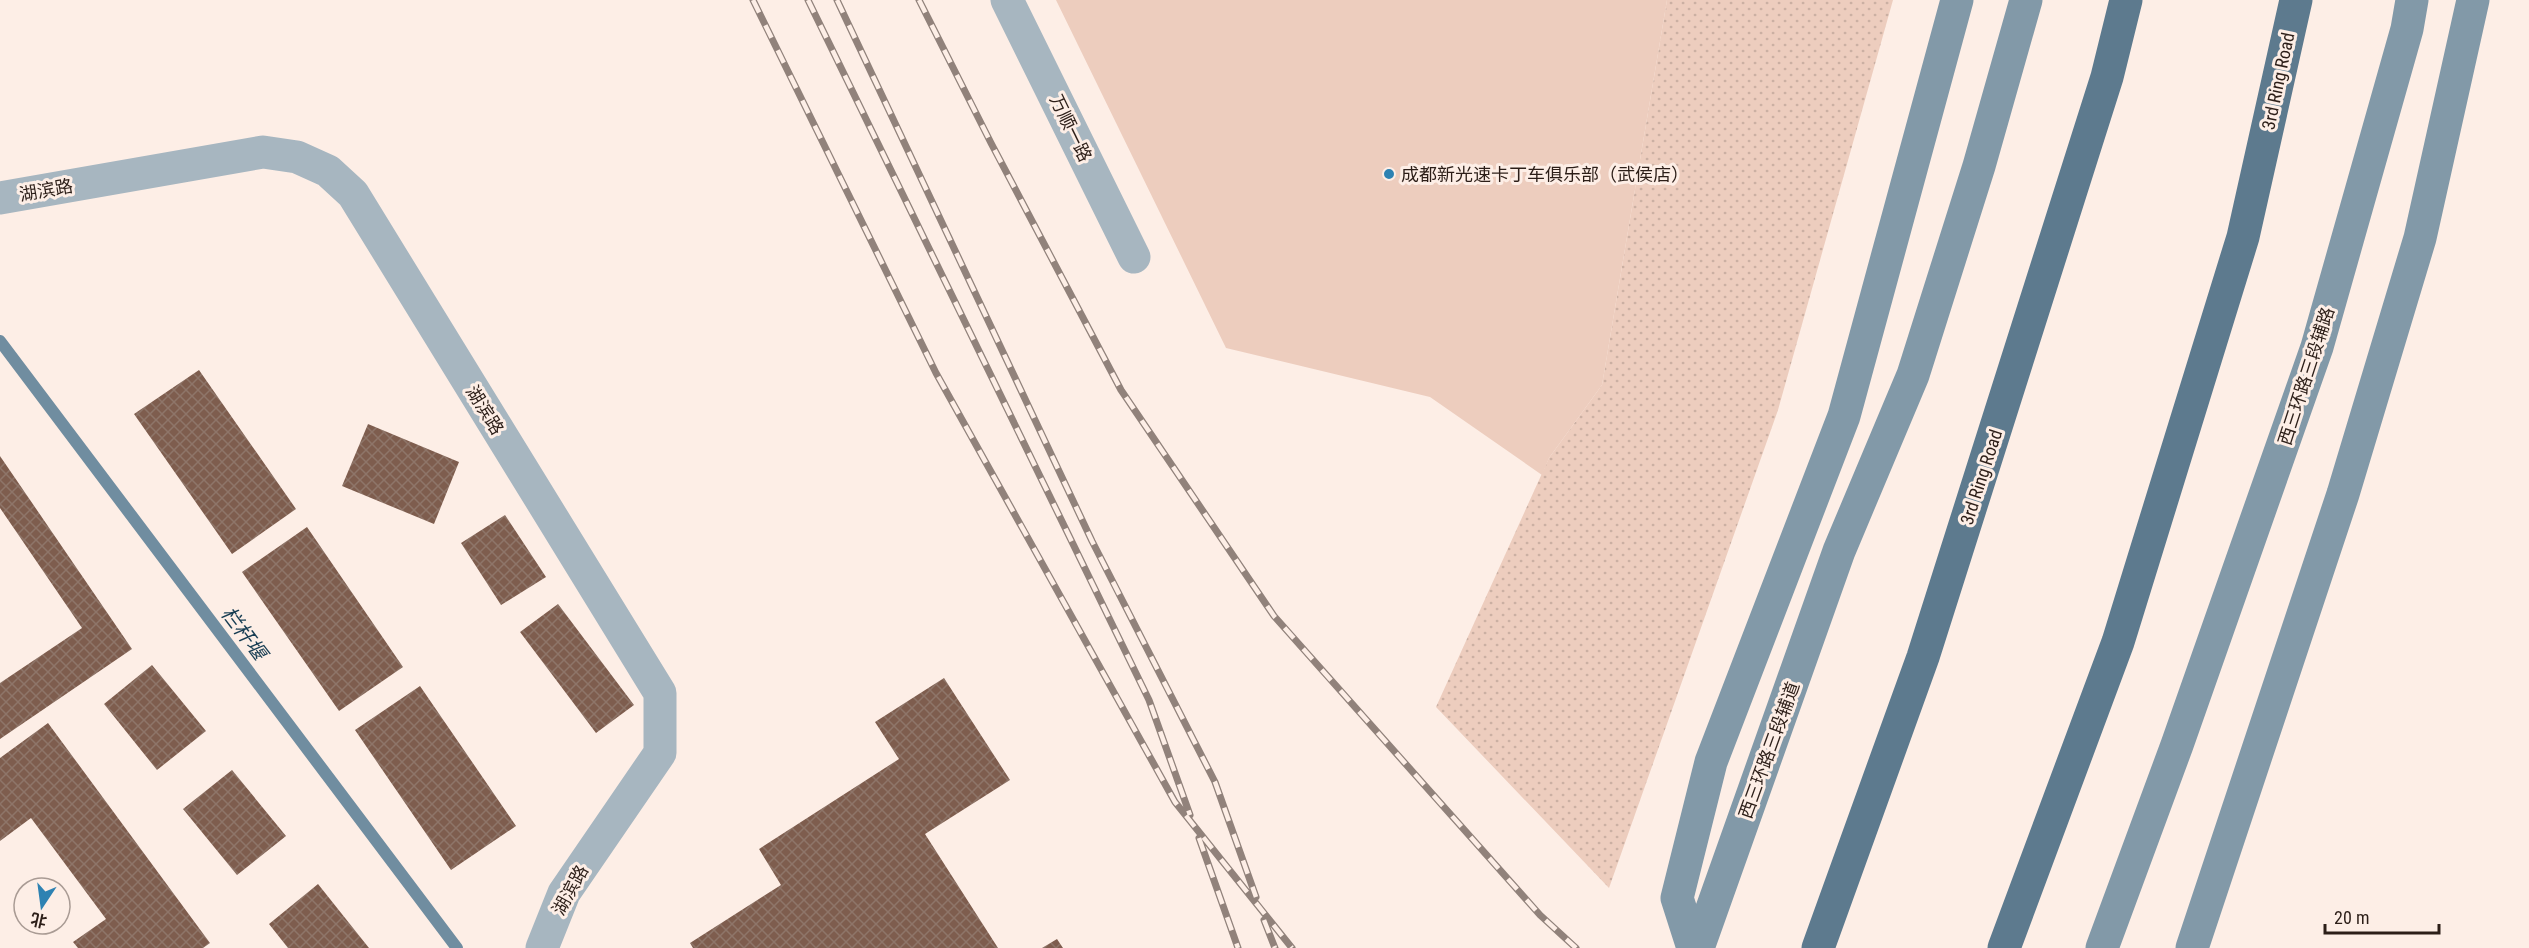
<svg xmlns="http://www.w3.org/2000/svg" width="2529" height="948" viewBox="0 0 2529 948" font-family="'Roboto Condensed','Noto Sans SC',sans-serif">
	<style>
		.grass { fill: url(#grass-dots) }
		.garden { fill: #edcdbe }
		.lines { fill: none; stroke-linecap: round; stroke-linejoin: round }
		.stream { stroke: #708da0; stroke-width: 12 }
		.building { fill: url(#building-cross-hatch) }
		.minor { stroke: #a7b6c0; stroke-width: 33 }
		.secondary { stroke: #8299a8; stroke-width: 33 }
		.trunk { stroke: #5d7a8e; stroke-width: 33 }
		.rail-casing { stroke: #91827b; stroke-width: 7 }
		.rail { stroke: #fdeee6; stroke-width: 4.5; stroke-dasharray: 14; stroke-linecap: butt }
		.poi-dot { fill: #2e82b2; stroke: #fdeee6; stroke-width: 2 }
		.labels { text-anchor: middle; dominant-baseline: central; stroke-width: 6; stroke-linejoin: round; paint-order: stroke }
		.street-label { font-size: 18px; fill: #2c1e18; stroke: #fdeee6 }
		.poi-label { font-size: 18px; fill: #2c1e18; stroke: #fdeee6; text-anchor: start }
		.water-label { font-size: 20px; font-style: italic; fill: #163c52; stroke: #fdeee6 }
	</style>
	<defs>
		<pattern id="grass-dots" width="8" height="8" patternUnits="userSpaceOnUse" patternTransform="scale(1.5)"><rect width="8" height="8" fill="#edcdbe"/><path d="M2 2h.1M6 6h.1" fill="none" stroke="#cbb0a3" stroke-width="1.8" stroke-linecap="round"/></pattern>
		<pattern id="building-cross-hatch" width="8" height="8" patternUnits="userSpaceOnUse" patternTransform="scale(1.5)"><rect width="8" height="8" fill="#7e5d4e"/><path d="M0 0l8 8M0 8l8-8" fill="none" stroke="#8e7569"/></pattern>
	</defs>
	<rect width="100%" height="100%" fill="#fdeee6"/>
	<!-- grass -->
	<path class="grass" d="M1667,0H1893L1778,410L1609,888L1436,707L1549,458L1602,385Z"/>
	<!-- garden -->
	<path class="garden" d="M1056,0H1667L1602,385L1549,458L1542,475L1430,397L1226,348Z"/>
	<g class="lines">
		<!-- stream -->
		<path class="stream" d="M0,341L457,948"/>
	</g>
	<!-- building -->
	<path class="building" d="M199,370L296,509L232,554L134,414Z
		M368,424L459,462L434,524L342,486Z
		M0,456L132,649L0,739V683L82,628L0,508Z
		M505,515L546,577L501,605L461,543Z
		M307,527L403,667L339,711L242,572Z
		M558,604L634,705L596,733L520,632Z
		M152,665L206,731L157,770L104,704Z
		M944,678L1010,780L925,834L998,948H693L690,943L781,885L759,849L899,759L875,722Z
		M420,686L516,826L451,870L355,730Z
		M48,723L210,943L203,948H78L73,942L106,919L31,818L0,841V758Z
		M232,770L286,836L237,875L183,809Z
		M318,884L369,948H288L269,924Z
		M1057,939L1063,948H1042Z"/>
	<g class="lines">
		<!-- minor -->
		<path class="minor" d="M1007,0L1134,257
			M0,198L263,152L297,157L328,171L353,194L660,693V753L564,893L542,948"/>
		<!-- secondary -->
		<path class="secondary" d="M1693,948L1677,898L1711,762L1844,416L1957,0
			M1698,948L1839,551L1913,375L1979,166L2026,0
			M2102,948L2177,745L2317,347L2407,29L2412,0
			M2192,948L2343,494L2420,238L2473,0"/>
		<!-- trunk -->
		<path class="trunk" d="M1818,948L1923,657L2107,77L2126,0
			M2004,948L2118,642L2243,237L2296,0"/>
		<defs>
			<path id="rail" d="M753,0L936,373L1175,802L1292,948
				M808,0L1149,700L1190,815
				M837,0L1092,541L1215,782L1256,897
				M919,0L991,143L1121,390L1274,616L1540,915L1576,948
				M1199,838L1238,948
				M1264,920L1275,948"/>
		</defs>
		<!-- rail casing -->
		<use href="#rail" class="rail-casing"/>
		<!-- rail -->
		<use href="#rail" class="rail"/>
	</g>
	<!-- markers -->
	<circle class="poi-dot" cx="1389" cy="174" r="6"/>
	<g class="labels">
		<!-- street labels -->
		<g class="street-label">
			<text transform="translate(2278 81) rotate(-78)">3rd Ring Road</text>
			<text transform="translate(1071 128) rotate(64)">万顺一路</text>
			<text transform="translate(46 190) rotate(-10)">湖滨路</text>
			<text transform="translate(2306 376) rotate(-72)">西三环路三段辅路</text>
			<text transform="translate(485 410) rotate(58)">湖滨路</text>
			<text transform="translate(1981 477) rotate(-72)">3rd Ring Road</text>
			<text transform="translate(1769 750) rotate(-70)">西三环路三段辅道</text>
			<text transform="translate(570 890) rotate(-61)">湖滨路</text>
		</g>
		<!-- poi labels -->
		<g class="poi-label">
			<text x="1401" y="174">成都新光速卡丁车俱乐部（武侯店）</text>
		</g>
		<!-- water labels -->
		<g class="water-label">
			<text transform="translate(244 633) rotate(53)">栏杆堰</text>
		</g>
	</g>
	<!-- north arrow -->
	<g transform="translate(42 906) rotate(193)"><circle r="28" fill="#fdeee6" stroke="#a99b94" stroke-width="1.5"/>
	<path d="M0-4.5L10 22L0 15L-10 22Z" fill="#2e82b2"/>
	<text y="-9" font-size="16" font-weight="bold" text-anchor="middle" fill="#2c1e18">北</text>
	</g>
	<!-- scale -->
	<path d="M2325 924v9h114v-9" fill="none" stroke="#2c1e18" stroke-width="3"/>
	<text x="2334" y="924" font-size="18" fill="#2c1e18" stroke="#fdeee6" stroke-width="4.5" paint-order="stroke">20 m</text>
</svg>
